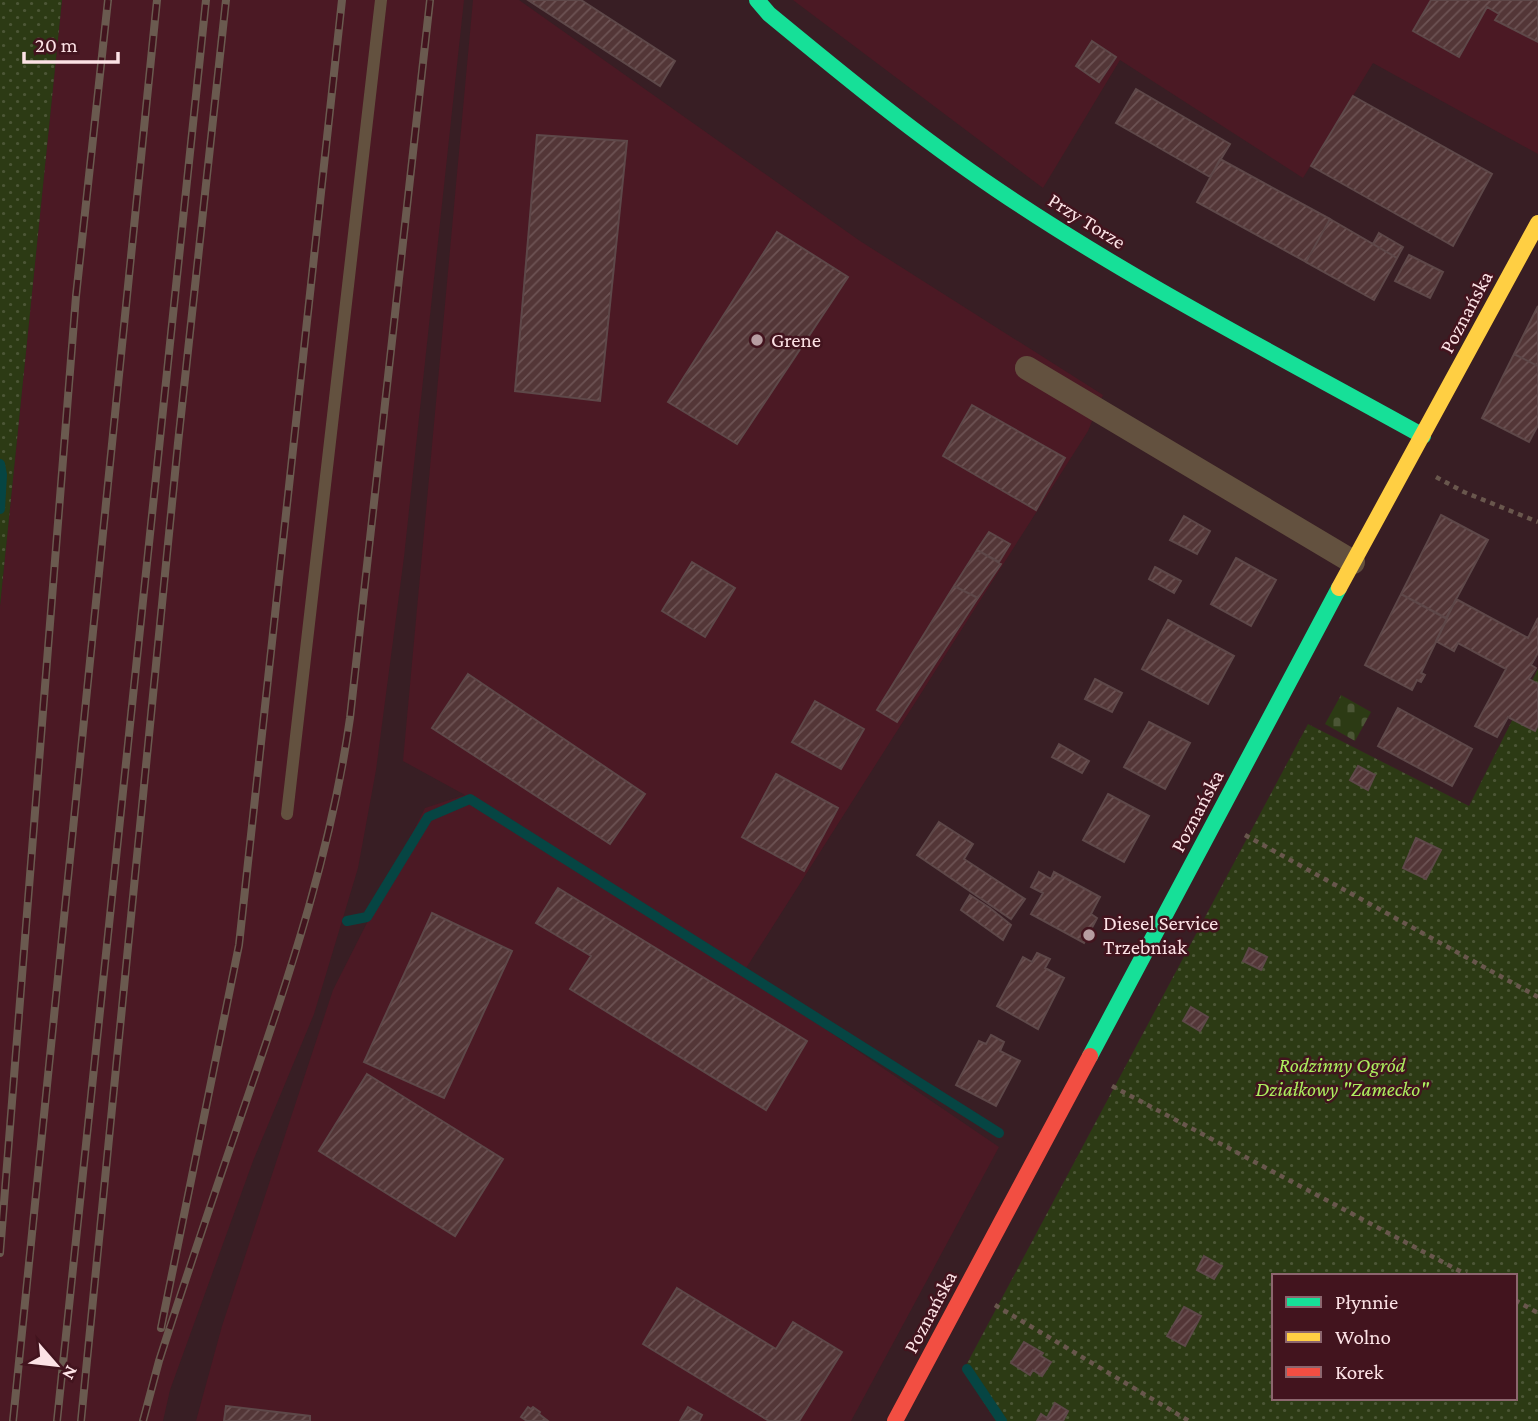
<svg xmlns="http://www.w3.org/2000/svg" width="1538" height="1421" viewBox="0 0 1538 1421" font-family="'Crimson Pro',serif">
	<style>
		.built { fill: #4b1924 }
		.green { fill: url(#green-dots); fill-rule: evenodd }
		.cemetery { fill: url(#cemetery-stones) }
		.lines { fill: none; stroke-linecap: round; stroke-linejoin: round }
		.stream { stroke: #064543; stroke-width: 10 }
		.building { fill: url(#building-hatch); stroke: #5e4849; stroke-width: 2 }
		.path { stroke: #69574d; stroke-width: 4.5; stroke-dasharray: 5 5; stroke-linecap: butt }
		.lane { stroke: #63513f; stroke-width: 12 }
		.street { stroke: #63513f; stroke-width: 24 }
		.fast { stroke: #16e098; stroke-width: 16 }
		.slow { stroke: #ffcf43; stroke-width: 16 }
		.jam { stroke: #f24e42; stroke-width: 16 }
		.rail-casing { stroke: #6a5a4f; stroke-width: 8 }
		.rail { stroke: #42141e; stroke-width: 5; stroke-dasharray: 16; stroke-linecap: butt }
		.poi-dot { fill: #b79da1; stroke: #42141e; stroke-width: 2.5 }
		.labels { text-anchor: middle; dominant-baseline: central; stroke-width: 5; stroke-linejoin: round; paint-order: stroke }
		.street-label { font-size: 21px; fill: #fce2e5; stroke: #42141e }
		.poi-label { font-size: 21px; fill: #fce2e5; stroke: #42141e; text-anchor: start }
		.park-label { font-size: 21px; font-style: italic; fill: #acee5f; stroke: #42141e }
	</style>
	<defs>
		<pattern id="green-dots" width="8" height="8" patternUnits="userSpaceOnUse" patternTransform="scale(1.75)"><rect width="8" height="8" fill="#2c3a14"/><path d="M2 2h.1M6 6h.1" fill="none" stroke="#4c5636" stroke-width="1.8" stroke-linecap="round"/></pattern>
		<pattern id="cemetery-stones" width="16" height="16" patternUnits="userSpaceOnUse" patternTransform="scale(1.75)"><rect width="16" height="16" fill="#2c3a14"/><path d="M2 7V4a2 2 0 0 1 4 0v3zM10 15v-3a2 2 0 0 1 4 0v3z" fill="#4c5636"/></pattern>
		<pattern id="building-hatch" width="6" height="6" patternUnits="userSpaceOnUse" patternTransform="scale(1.75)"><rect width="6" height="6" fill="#533637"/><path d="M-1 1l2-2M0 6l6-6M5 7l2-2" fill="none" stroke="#6d5354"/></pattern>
	</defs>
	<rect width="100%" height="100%" fill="#381e24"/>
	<!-- built -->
	<path class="built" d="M62,0H464L404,557L376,770L358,868L314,1014L253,1161L170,1390L163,1421H0V606Z
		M473,0H519L860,241L1103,395L1088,431L743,973L999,1147L851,1421H196L222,1326L333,990L425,808L465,795L403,761Z
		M793,0H1538V154L1373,63L1303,178L1120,60L1043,188Z"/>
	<!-- green -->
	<path class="green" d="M0,0H62L0,606Z
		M1538,669V1421H996L963,1371L1308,724L1469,806ZM1274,1276H1515V1398H1274Z"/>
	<!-- cemetery -->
	<path class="cemetery" d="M1341,695L1371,712L1355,741L1325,724Z"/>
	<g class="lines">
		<!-- stream -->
		<path class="stream" d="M0,464L2,475L0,509
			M347,921L367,917L428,817L470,799L999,1133
			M967,1369L1002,1421"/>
	</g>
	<!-- building -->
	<path class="building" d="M528,0H581L675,61L660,86Z
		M1431,0H1538V42L1495,20L1499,14L1487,7L1459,57L1413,31Z
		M1092,41L1116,57L1099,82L1076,66Z
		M1136,89L1230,144L1210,177L1116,123Z
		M1353,96L1492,174L1453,246L1311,166Z
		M537,135L627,141L600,401L515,391Z
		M1220,159L1330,219L1306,262L1197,202Z
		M1330,219L1397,258L1374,300L1306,262Z
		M777,232L848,277L737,444L668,402Z
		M1379,233L1403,247L1397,258L1373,244Z
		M1409,255L1443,272L1430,298L1395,281Z
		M1538,306V366L1514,354Z
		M1514,354L1538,366V425L1529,442L1482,418Z
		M972,405L1065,458L1036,510L943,456Z
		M1441,515L1488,540L1446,618L1401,594Z
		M1184,516L1210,531L1197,554L1170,540Z
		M989,532L1010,544L999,562L977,550Z
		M977,550L1001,564L978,598L954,586Z
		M1236,558L1276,580L1251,626L1211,604Z
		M692,562L735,588L705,637L662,611Z
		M1155,567L1181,581L1174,593L1149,579Z
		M954,586L978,598L897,722L877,710Z
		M1401,594L1447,619L1421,673L1425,675L1421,682L1417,680L1412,690L1365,665Z
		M1456,599L1528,638L1538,618V653L1531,665L1536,668L1529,679L1538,684V725L1535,731L1508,717L1497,737L1475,726L1506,669L1458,643L1454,651L1436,641Z
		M1168,620L1234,656L1208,704L1142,669Z
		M468,674L645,794L610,844L432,728Z
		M1095,679L1122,693L1112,712L1085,699Z
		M815,701L864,729L841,769L792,742Z
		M1398,708L1472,749L1452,786L1378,746Z
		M1149,722L1190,743L1165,789L1124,767Z
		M1059,744L1089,761L1082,773L1052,757Z
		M1358,766L1375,775L1368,790L1350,780Z
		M776,774L838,808L804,871L742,837Z
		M1108,794L1149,816L1124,862L1083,840Z
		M939,822L973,844L964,859L1025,899L1011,919L917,855Z
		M1416,838L1441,850L1426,879L1403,868Z
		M1039,872L1051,879L1054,872L1100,897L1091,914L1097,918L1084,943L1031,914L1043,893L1031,887Z
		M558,888L807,1041L766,1110L570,989L591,956L536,923Z
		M970,895L990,908L1011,925L1003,940L961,910Z
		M432,913L512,951L444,1098L364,1062Z
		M1249,948L1267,957L1261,970L1243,961Z
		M1037,953L1050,959L1045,968L1064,978L1038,1029L997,1006L1023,957L1032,962Z
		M1191,1007L1208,1017L1200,1031L1183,1021Z
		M991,1035L1004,1042L1000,1051L1020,1061L996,1106L956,1085L979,1041L986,1044Z
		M367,1074L503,1159L455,1236L319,1151Z
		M1204,1256L1222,1266L1214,1279L1197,1270Z
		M677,1288L776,1349L793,1322L842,1352L799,1421H769L643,1344Z
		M1184,1307L1201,1316L1185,1346L1167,1336Z
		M1024,1342L1043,1353L1041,1356L1051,1362L1042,1376L1033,1370L1030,1375L1011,1363Z
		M1055,1403L1068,1411L1063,1421H1037L1041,1414L1047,1418Z
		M226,1406L310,1416V1421H224Z
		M528,1407L531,1409L533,1407L540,1412L539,1414L548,1421H527L521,1417Z
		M688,1407L702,1415L699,1421H680Z"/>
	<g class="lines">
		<!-- path -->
		<path class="path" d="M1436,477L1464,492L1538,522
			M1245,835L1538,997
			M1112,1086L1469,1276
			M1515,1300L1538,1313
			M995,1305L1189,1421"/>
		<!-- lane -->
		<path class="lane" d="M287,814L381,0"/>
		<!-- street -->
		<path class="street" d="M1027,368L1353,562"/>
		<!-- fast -->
		<path class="fast" d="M757,0L769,14C843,75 916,135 996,189C1130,280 1281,357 1423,436
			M1090,1056L1339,588"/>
		<!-- slow -->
		<path class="slow" d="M1339,588L1538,223"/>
		<!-- jam -->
		<path class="jam" d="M895,1421L1090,1056"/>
		<defs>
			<path id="rail" d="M0,1253L76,296L108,0
				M161,1328L239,945L342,0
				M13,1421L157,0
				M57,1421L206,0
				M81,1421L178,443L226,0
				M143,1421L159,1361C188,1271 219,1180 250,1090C292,968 332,846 350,718L430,0"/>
		</defs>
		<!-- rail casing -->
		<use href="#rail" class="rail-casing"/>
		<!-- rail -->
		<use href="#rail" class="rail"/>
	</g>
	<!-- markers -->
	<g class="poi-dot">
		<circle cx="757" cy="340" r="7"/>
		<circle cx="1089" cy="935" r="7"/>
	</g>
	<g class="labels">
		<!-- street labels -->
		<g class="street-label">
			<text transform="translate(1087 221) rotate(32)">Przy Torze</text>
			<text transform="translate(1466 312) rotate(-62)">Poznańska</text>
			<text transform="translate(1197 811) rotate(-62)">Poznańska</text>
			<text transform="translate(930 1312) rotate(-62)">Poznańska</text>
		</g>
		<!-- poi labels -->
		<g class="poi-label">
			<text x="771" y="340">Grene</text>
			<text x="1103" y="923">Diesel Service<tspan x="1103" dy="24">Trzebniak</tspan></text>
		</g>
		<!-- park labels -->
		<g class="park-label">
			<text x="1342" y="1065">Rodzinny Ogród<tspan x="1342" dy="24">Działkowy "Zamecko"</tspan></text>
		</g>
	</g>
	<!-- legend -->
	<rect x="1272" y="1274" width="245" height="126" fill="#42141e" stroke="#8c666e" stroke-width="2"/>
	<rect x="1286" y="1297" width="35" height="10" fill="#16e098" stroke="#8c666e" stroke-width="2"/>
	<text x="1335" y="1309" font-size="21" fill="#fce2e5">Płynnie</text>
	<rect x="1286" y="1332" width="35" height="10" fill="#ffcf43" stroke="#8c666e" stroke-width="2"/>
	<text x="1335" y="1344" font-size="21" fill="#fce2e5">Wolno</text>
	<rect x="1286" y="1367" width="35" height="10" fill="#f24e42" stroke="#8c666e" stroke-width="2"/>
	<text x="1335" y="1379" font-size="21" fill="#fce2e5">Korek</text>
	<!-- north arrow -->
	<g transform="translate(56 1365) rotate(118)" stroke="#42141e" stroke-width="5" paint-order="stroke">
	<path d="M0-5L12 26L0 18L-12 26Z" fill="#fce2e5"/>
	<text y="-10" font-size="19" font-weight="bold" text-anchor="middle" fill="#fce2e5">N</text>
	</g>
	<!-- scale -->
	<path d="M24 52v10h94v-10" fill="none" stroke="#fce2e5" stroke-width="3.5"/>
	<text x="35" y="52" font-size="21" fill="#fce2e5" stroke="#42141e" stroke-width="5" paint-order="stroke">20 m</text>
</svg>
